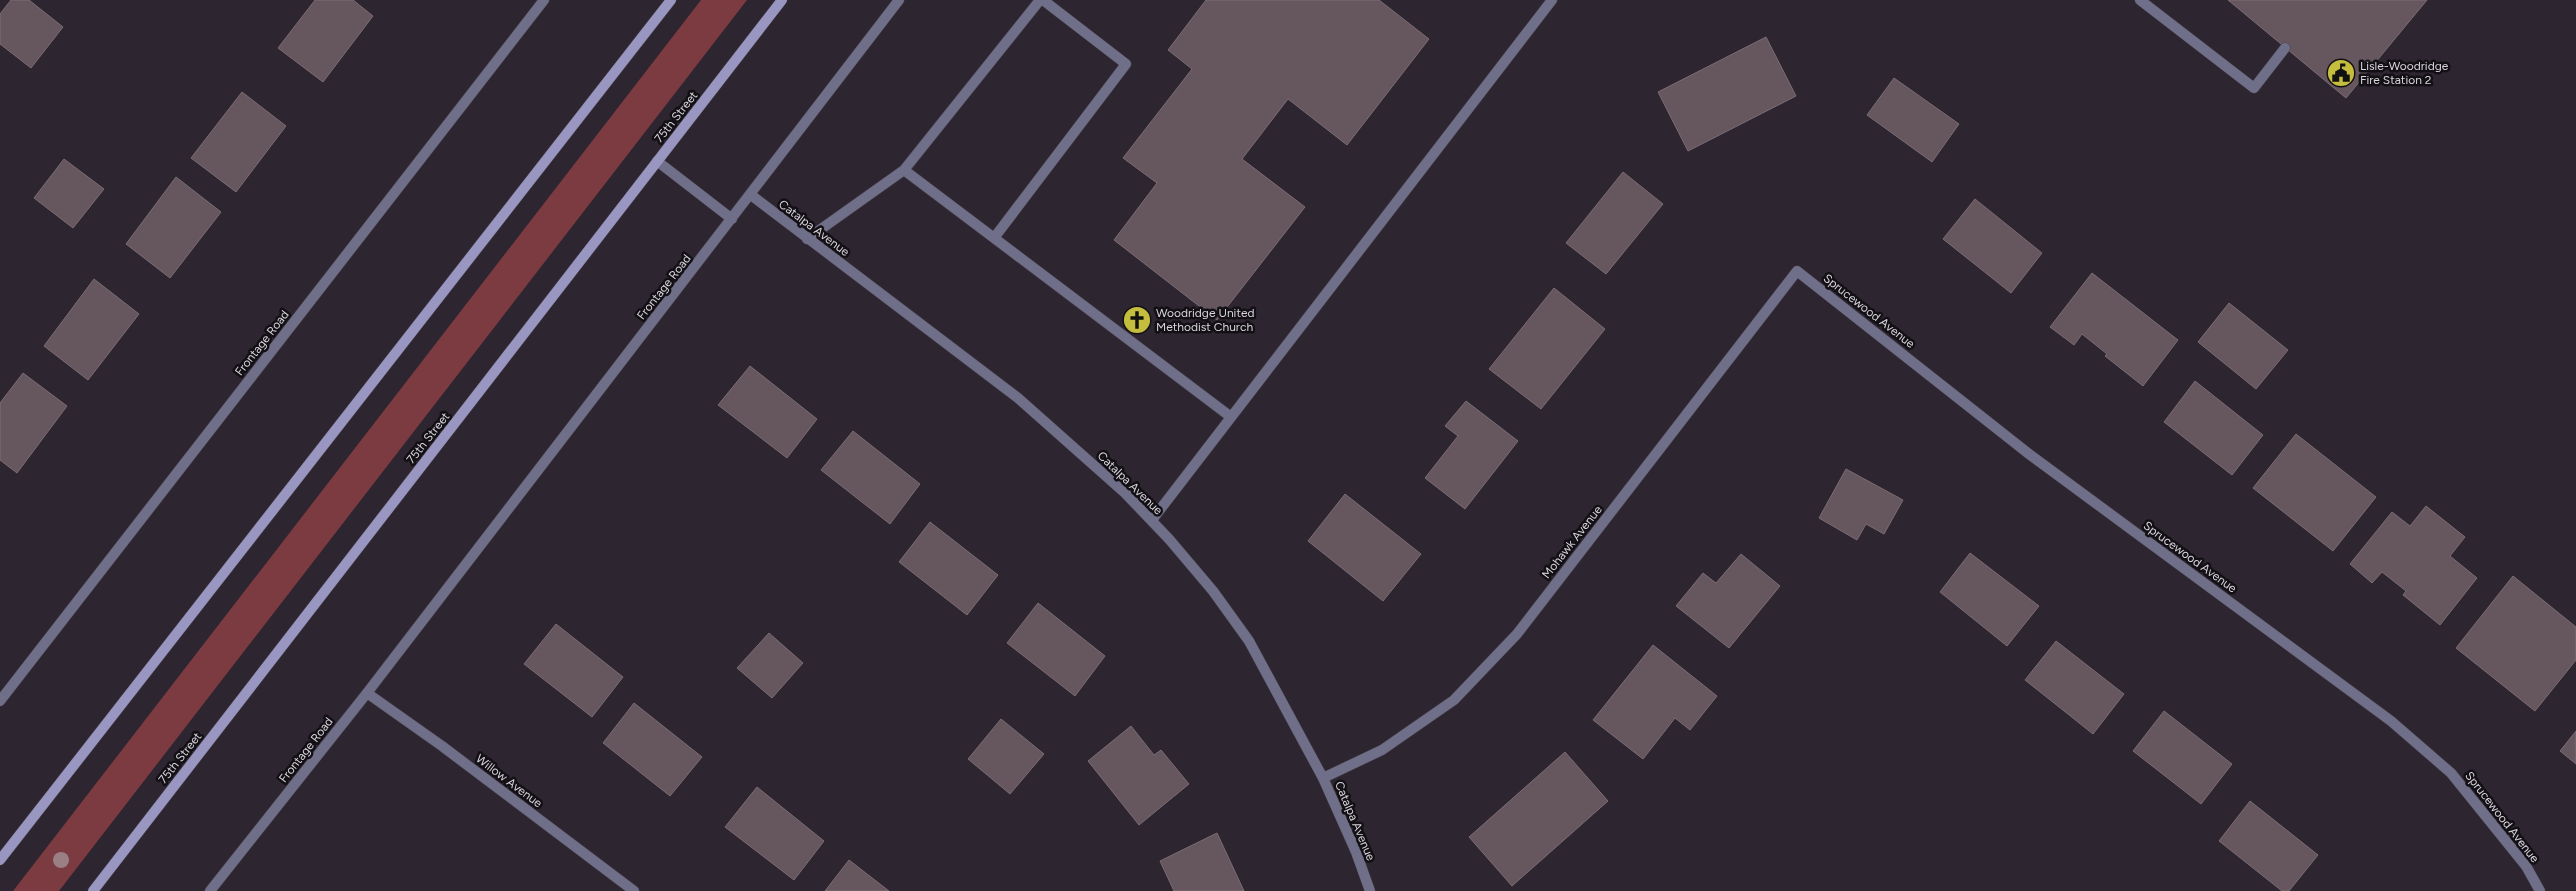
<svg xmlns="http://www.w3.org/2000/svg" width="2576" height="891" viewBox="0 0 2576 891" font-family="Figtree,sans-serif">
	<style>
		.green { fill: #7b3b40 }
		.building { fill: #66565e; stroke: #7c6c74 }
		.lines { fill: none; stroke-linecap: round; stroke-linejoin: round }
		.service-casing { stroke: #49414c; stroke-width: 11 }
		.minor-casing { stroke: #49414c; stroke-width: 11 }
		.secondary-casing { stroke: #49414c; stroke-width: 11 }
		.service { stroke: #706f89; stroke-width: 10 }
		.minor { stroke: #706f89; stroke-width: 10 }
		.secondary { stroke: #9997c1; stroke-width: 10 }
		.tree { fill: #9a7f85 }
		.labels { text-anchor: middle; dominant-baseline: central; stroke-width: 5; stroke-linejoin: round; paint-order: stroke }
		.poi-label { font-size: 12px; fill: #d9d4dc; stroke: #131015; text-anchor: start }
		.street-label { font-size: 12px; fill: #d9d4dc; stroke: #131015 }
	</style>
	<rect width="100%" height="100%" fill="#2d2530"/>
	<!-- green -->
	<path class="green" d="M701,0H747L59,891H13Z"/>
	<!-- building -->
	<path class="building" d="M11,0H29L63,27L31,68L0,44V14Z
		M315,0H353L373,16L323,82L278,48Z
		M1206,0H1379L1429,39L1347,145L1288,99L1242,159L1305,207L1217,320L1114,240L1157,183L1123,158L1192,69L1168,50Z
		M2228,0H2427L2346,98Z
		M1766,37L1796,96L1688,151L1658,92Z
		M1894,78L1959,124L1932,162L1867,115Z
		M242,92L286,126L236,192L191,158Z
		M64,159L104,189L73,228L34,198Z
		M1623,172L1663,204L1606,274L1566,243Z
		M176,177L221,212L170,278L126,244Z
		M1975,199L2042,253L2011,293L1943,239Z
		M2092,273L2178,340L2143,386L2105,356L2107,354L2082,334L2074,345L2050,327Z
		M94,279L139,314L88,380L44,346Z
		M1554,288L1605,329L1541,409L1489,369Z
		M2229,303L2288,350L2256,389L2198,342Z
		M750,366L817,419L787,458L718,405Z
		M23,373L67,406L17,473L0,460V403Z
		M2195,381L2263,435L2232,475L2164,422Z
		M1466,401L1518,441L1465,509L1425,478L1458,436L1445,426Z
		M853,431L920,484L890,524L821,470Z
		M2296,434L2376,497L2333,551L2253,488Z
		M1846,469L1903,500L1884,534L1866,524L1857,540L1819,518Z
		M1345,494L1421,554L1383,601L1308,541Z
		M2426,506L2465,537L2450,556L2477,578L2440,625L2403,595L2406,591L2382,572L2372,583L2350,564L2392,512L2410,526Z
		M930,522L998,575L967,615L899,562Z
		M1970,553L2039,606L2007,646L1940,592Z
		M1741,554L1780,586L1729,648L1676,606L1703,573L1716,583Z
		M2513,576L2576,627V660L2535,711L2456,648Z
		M1038,603L1105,656L1075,696L1007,643Z
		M556,624L623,677L592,717L524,664Z
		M769,633L803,663L772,698L737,668Z
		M2056,641L2124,694L2093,734L2025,680Z
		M1653,645L1717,696L1690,730L1675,718L1643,759L1593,720Z
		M634,703L702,757L670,796L603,743Z
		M2164,711L2232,764L2201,804L2133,751Z
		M1001,719L1044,754L1010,794L968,759Z
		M1131,726L1154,755L1161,750L1189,784L1139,825L1088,761Z
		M2576,731V764L2560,751Z
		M1565,752L1608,801L1512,886L1469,837Z
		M757,787L824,841L794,880L725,827Z
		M2250,801L2318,855L2289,891H2282L2219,841Z
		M1217,833L1244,891H1174L1160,861Z
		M849,860L889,891H825Z"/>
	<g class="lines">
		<defs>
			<path id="service" d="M2140,0L2254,88L2285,48
				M904,170L1040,0
				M994,238L1126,64L1043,0
				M807,239L904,170L1231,417
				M1152,520L1552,0"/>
			<path id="minor" d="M657,161L732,219
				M751,195L1018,398L1125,493L1169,539L1213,591L1249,641L1323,778L1356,852L1370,891
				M367,693L442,746L634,891
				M0,701L544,0
				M1323,778L1382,750L1454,700L1517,634L1797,271L2029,454L2391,721L2451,773L2526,866L2540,891
				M210,891L367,693L899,0"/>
			<path id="secondary" d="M0,860L671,0
				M93,891L782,0"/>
		</defs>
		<!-- service casing -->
		<use href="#service" class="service-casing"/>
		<!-- minor casing -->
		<use href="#minor" class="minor-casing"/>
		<!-- secondary casing -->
		<use href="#secondary" class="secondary-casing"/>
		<!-- service -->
		<use href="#service" class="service"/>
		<!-- minor -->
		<use href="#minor" class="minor"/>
		<!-- secondary -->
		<use href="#secondary" class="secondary"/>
	</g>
	<!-- trees -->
	<circle class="tree" cx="61" cy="860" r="8"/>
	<!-- icons -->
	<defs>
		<symbol id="civic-disc" viewBox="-11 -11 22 22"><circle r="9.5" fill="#c4bd3e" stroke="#131015"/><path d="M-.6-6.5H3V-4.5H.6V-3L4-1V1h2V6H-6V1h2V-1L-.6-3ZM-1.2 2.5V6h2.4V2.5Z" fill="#111"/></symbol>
		<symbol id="church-disc" viewBox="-11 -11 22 22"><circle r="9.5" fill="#c4bd3e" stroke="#131015"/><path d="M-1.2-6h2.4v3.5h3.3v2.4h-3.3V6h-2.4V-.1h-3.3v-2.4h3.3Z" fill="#111"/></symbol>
	</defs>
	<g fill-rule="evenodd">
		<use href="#civic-disc" x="2325" y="57" width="32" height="32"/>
		<use href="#church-disc" x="1121" y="304" width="32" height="32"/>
	</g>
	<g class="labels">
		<!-- poi labels -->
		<g class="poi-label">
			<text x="2360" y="66">Lisle-Woodridge<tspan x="2360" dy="14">Fire Station 2</tspan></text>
			<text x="1156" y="313">Woodridge United<tspan x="1156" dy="14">Methodist Church</tspan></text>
		</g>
		<!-- street labels -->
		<g class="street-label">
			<text transform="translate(676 117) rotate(-52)">75th Street</text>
			<text transform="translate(814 228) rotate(37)">Catalpa Avenue</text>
			<text transform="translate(664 287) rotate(-52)">Frontage Road</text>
			<text transform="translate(1869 311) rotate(38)">Sprucewood Avenue</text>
			<text transform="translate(262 343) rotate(-52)">Frontage Road</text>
			<text transform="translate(428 438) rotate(-52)">75th Street</text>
			<text transform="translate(1130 483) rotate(44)">Catalpa Avenue</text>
			<text transform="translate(1572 542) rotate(-52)">Mohawk Avenue</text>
			<text transform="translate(2190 557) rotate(36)">Sprucewood Avenue</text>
			<text transform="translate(306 750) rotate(-52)">Frontage Road</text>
			<text transform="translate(180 758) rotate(-52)">75th Street</text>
			<text transform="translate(509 781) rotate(37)">Willow Avenue</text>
			<text transform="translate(2502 817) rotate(52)">Sprucewood Avenue</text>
			<text transform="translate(1355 821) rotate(67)">Catalpa Avenue</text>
		</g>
	</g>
</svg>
